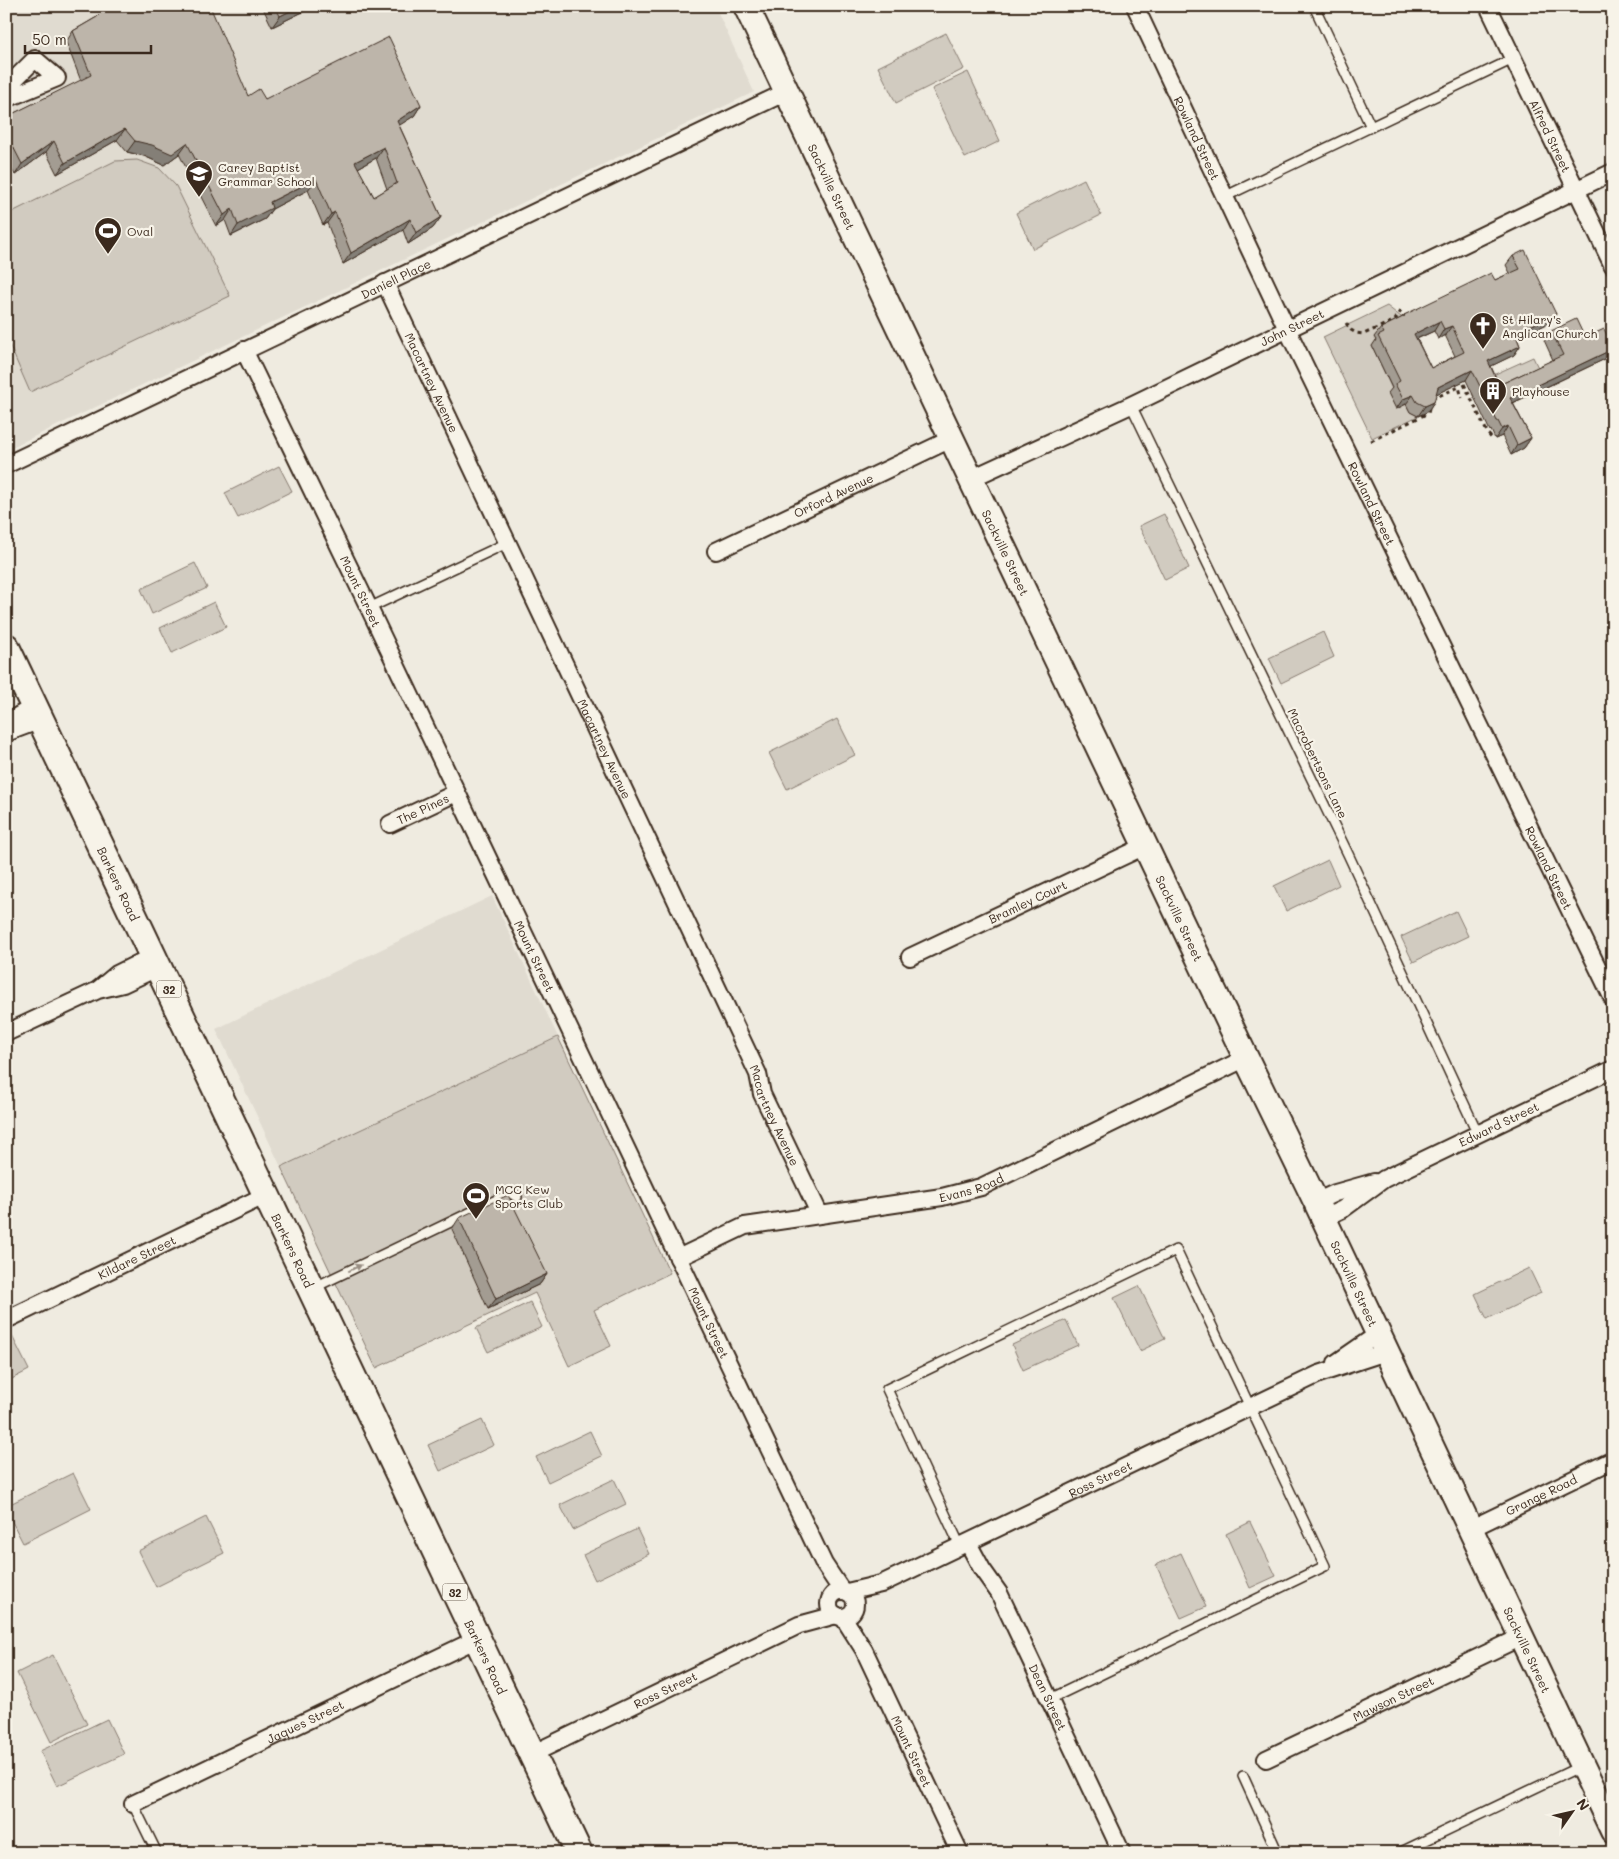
<svg xmlns="http://www.w3.org/2000/svg" width="1619" height="1859" viewBox="0 0 1619 1859" font-family="Mali,sans-serif">
	<style>
		.built { fill: #e0dbd0 }
		.green { fill: #d1cbc0; stroke: #867a6f }
		.lines { fill: none; stroke-linecap: round; stroke-linejoin: round }
		.lane-casing { stroke: #3b2a1e; stroke-width: 12 }
		.street-casing { stroke: #3b2a1e; stroke-width: 20 }
		.secondary-casing { stroke: #3b2a1e; stroke-width: 28 }
		.primary-casing { stroke: #3b2a1e; stroke-width: 30 }
		.path { stroke: #3b2a1e; stroke-width: 3; stroke-dasharray: 4 4; stroke-linecap: butt }
		.lane { stroke: #f7f3e8; stroke-width: 9 }
		.street { stroke: #f7f3e8; stroke-width: 16 }
		.secondary { stroke: #f7f3e8; stroke-width: 24 }
		.primary { stroke: #f7f3e8; stroke-width: 26 }
		.wall { fill: #a39c92; stroke: #3b2a1e; fill-rule: evenodd }
		.shaded-wall { fill: #847f77; stroke: #3b2a1e }
		.building { fill: #bdb5aa; stroke: #3b2a1e; fill-rule: evenodd }
		.oneway { fill: #998e83 }
		.labels { text-anchor: middle; dominant-baseline: central; stroke-width: 4.5; stroke-linejoin: round; paint-order: stroke }
		.shield { fill: #f7f3e8; stroke: #73665b; stroke-width: 1 }
		.shield-label { font-size: 11px; font-weight: bold; fill: #3b2a1e }
		.street-label { font-size: 12px; fill: #3b2a1e; stroke: #f7f3e8 }
		.poi-label { font-size: 12px; fill: #3b2a1e; stroke: #f7f3e8; text-anchor: start }
	</style>
	<rect width="100%" height="100%" fill="#efebe0"/>
	<filter id="ink" filterUnits="userSpaceOnUse"><feTurbulence type="fractalNoise" baseFrequency=".02" numOctaves="2"/><feDisplacementMap in="SourceGraphic" scale="10" xChannelSelector="R" yChannelSelector="G"/><feConvolveMatrix kernelMatrix="1 2 1 2 8 2 1 2 1" color-interpolation-filters="sRGB"/></filter>
	<g filter="url(#ink)">
		<!-- built -->
		<path class="built" d="M6,6H715L754,92L6,450Z
			M492,896L558,1037L281,1167L216,1029Z"/>
		<!-- green -->
		<path class="green" d="M946,33L964,69L896,103L878,67Z
			M968,72L1000,141L965,158L932,89Z
			M137,160L159,168L176,186L230,296L30,392L6,337V215L115,161Z
			M1084,179L1101,215L1033,249L1016,213Z
			M1387,306L1401,317L1409,316L1374,337L1377,343L1372,346L1393,391L1397,409L1406,404L1410,412L1418,416L1372,438L1323,337Z
			M1533,357L1540,372L1514,402L1505,408L1476,400L1472,394L1482,380Z
			M279,466L292,491L238,518L225,493Z
			M1164,514L1189,568L1165,580L1139,526Z
			M195,563L207,588L152,614L141,589Z
			M214,602L226,627L172,653L160,628Z
			M1323,632L1334,657L1281,683L1269,658Z
			M837,719L855,755L787,789L769,753Z
			M1328,860L1339,885L1286,911L1274,886Z
			M1456,911L1468,936L1413,962L1401,937Z
			M558,1037L670,1273L594,1310L611,1346L569,1366L535,1293L376,1368L281,1167Z
			M1529,1268L1541,1293L1487,1319L1475,1294Z
			M1139,1286L1165,1339L1140,1351L1114,1298Z
			M530,1302L542,1327L488,1352L476,1328Z
			M1066,1320L1078,1345L1023,1370L1012,1345Z
			M11,1334L29,1370L6,1382V1337Z
			M482,1420L494,1445L440,1471L428,1445Z
			M590,1431L602,1456L548,1482L536,1457Z
			M73,1473L91,1509L23,1543L6,1510V1506Z
			M614,1479L626,1504L573,1530L560,1505Z
			M206,1517L224,1553L156,1587L138,1551Z
			M1250,1522L1276,1576L1250,1588L1226,1534Z
			M637,1529L649,1554L595,1580L583,1555Z
			M1181,1553L1206,1607L1181,1618L1156,1565Z
			M53,1655L87,1724L51,1742L17,1673Z
			M107,1719L124,1754L57,1786L40,1751Z"/>
		<g class="lines">
			<defs>
				<path id="lane" d="M1314,6L1371,127
					M1224,197L1513,59
					M1131,405L1348,854L1478,1134
					M369,608L507,543
					M313,1288L511,1193L517,1197
					M960,1546L887,1389L1176,1250L1325,1566L1050,1699
					M1243,1776L1278,1853
					M133,1804L157,1853
					M1399,1853L1581,1766"/>
				<g id="street">
					<path id="s1" d="M1135,6L1287,329L1613,999"/>
					<path id="s2" d="M1488,6L1613,266"/>
					<path d="M6,88L35,59L57,78L6,99"/>
					<path id="s3" d="M385,283L758,1074L762,1094L820,1215"/>
					<path id="s4" d="M244,350L369,608L824,1564L842,1591"/>
					<path id="s5" d="M6,465L786,92"/>
					<path id="s6" d="M970,479L1131,405L1613,172"/>
					<path id="s7" d="M716,551L951,439"/>
					<path d="M6,723L34,706"/>
					<path d="M6,733L41,720"/>
					<path id="s8" d="M390,824L456,793"/>
					<path id="s9" d="M910,957L1145,846"/>
					<path d="M99,989L117,974L153,956"/>
					<path d="M6,1033L98,990L123,984L159,967"/>
					<path d="M1316,1202L1335,1193L1374,1182"/>
					<path id="s10" d="M1324,1218L1343,1209L1384,1179L1613,1069"/>
					<path id="s11" d="M678,1258L745,1226L942,1197L981,1187L1246,1058"/>
					<path id="s12" d="M6,1320L266,1195"/>
					<path d="M1336,1363L1378,1334"/>
					<path id="s13" d="M1470,1529L1613,1460"/>
					<path id="s14" d="M968,1543L982,1569L999,1593L1122,1853"/>
					<circle cx="842" cy="1604" r="13"/>
					<path id="s15" d="M847,1592L881,1584L1319,1374L1386,1352"/>
					<path id="s16" d="M843,1617L864,1650L960,1853"/>
					<path id="s17" d="M532,1754L799,1625L836,1615"/>
					<path id="s18" d="M1266,1759L1521,1637"/>
					<path id="s19" d="M133,1804L477,1639"/>
				</g>
				<g id="secondary">
					<path id="s20" d="M746,6L1246,1058L1316,1202L1613,1831"/>
				</g>
				<g id="primary">
					<path id="s21" d="M6,647L579,1853"/>
				</g>
			</defs>
			<!-- lane casing -->
			<use href="#lane" class="lane-casing"/>
			<!-- street casing -->
			<use href="#street" class="street-casing"/>
			<!-- secondary casing -->
			<use href="#secondary" class="secondary-casing"/>
			<!-- primary casing -->
			<use href="#primary" class="primary-casing"/>
			<!-- path -->
			<path class="path" d="M1346,323L1351,330L1356,333L1364,334L1395,320L1401,311
				M1464,384L1488,434L1493,440
				M1432,399L1459,387L1462,398
				M1371,441L1428,413L1430,405"/>
			<!-- lane -->
			<use href="#lane" class="lane"/>
			<!-- street -->
			<use href="#street" class="street"/>
			<!-- secondary -->
			<use href="#secondary" class="secondary"/>
			<!-- primary -->
			<use href="#primary" class="primary"/>
		</g>
		<!-- wall -->
		<path class="wall" d="M262,6H315L272,27Z
			M97,17L248,96L265,99L421,105L414,116L399,125L441,217L433,228L408,244L403,230L343,264L327,223L323,225L308,190L272,209L265,219L231,236L225,220L216,226L179,154L164,165L144,156L127,152L117,140L57,174L46,152L15,175L6,159V117L81,81L66,42L73,31ZM376,158L387,189L374,197L358,168Z
			M1513,256L1556,314L1549,323L1517,338L1520,346L1514,355L1491,366L1499,385L1553,360L1544,340L1551,331L1585,338L1613,347V350L1607,358L1513,403L1531,438L1524,448L1511,455L1502,436L1495,439L1491,430L1490,431L1466,380L1436,394L1434,402L1427,412L1418,416L1410,412L1406,404L1396,409L1388,393L1392,388L1372,346L1376,340L1374,337L1381,328L1401,318L1404,315L1495,280L1510,273L1506,265ZM1434,331L1438,339L1445,335L1455,356L1431,368L1417,339Z
			M459,1218L547,1274L540,1284L488,1309L452,1229Z"/>
		<!-- shaded-wall -->
		<path class="shaded-wall" d="M300,6H315L272,27L280,16Z
			M421,105L414,116L389,132L397,121Z
			M125,129L117,140L57,174L65,163Z
			M54,141L46,152L15,175L22,164Z
			M135,141L187,143L179,154L164,165L144,156L127,152Z
			M384,147L376,158L347,174L355,162Z
			M316,179L308,190L272,209L265,219L231,236L238,225L270,202Z
			M232,209L225,220L216,226L224,215Z
			M335,212L327,223L323,225L331,214Z
			M441,217L433,228L408,244L416,233Z
			M410,219L403,230L343,264L351,253Z
			M1556,314L1549,323L1508,343L1515,333Z
			M1440,321L1434,331L1407,343L1414,334Z
			M1452,326L1445,335L1438,339L1444,329Z
			M1520,346L1514,355L1481,371L1488,361Z
			M1613,349L1607,358L1504,407L1510,398Z
			M1472,370L1466,380L1432,396L1438,387Z
			M1413,395L1406,404L1396,409L1403,399Z
			M1434,402L1427,412L1418,416L1425,406Z
			M1508,426L1502,436L1495,439L1502,429Z
			M1531,438L1524,448L1511,455L1517,445Z
			M547,1274L540,1284L488,1309L496,1299Z"/>
		<!-- building -->
		<path class="building" d="M112,6H210L248,96L259,89L265,99L389,37L421,105L397,121L441,217L416,233L410,219L351,253L335,212L331,214L316,179L270,202L272,208L238,225L232,209L224,215L187,143L172,154L152,145L135,141L125,129L65,163L54,141L22,164L6,133V117L91,75L73,31L97,17L105,9ZM384,147L397,183L374,197L355,162Z
			M275,6H300L280,16Z
			M1525,250L1556,314L1515,333L1520,346L1488,361L1499,385L1563,355L1551,331L1576,319L1585,338L1604,329L1613,347V349L1510,398L1531,438L1517,445L1508,426L1502,429L1498,421H1497L1472,370L1438,387L1434,402L1425,406L1417,402L1413,395L1403,399L1395,384L1400,381L1378,336L1384,333L1381,328L1405,316L1404,315L1491,273L1495,280L1520,269L1513,256ZM1440,321L1444,329L1452,326L1464,352L1431,368L1414,334Z
			M508,1195L547,1274L496,1299L459,1218Z"/>
		<!-- one-way arrows -->
		<defs><path id="oneway-solid" d="M-6-.8H1V-3.2L6.5 0L1 3.2V.8H-6Z" transform="scale(1.25)"/></defs>
		<use class="oneway" href="#oneway-solid" transform="translate(355 1268) rotate(-26)"/>
	</g>
	<!-- icons -->
	<defs>
		<symbol id="school-pin" viewBox="-11 -11 22 30"><path d="M0 17L-7.5 6A9.5 9.5 0 1 1 7.5 6Z" fill="#3b2a1e" stroke="#f7f3e8"/><path d="M0-5L7-2L0 1L-7-2ZM-4 1L0 2.5L4 1V4Q0 6-4 4Z" fill="#fff"/></symbol>
		<symbol id="stadium-pin" viewBox="-11 -11 22 30"><path d="M0 17L-7.5 6A9.5 9.5 0 1 1 7.5 6Z" fill="#3b2a1e" stroke="#f7f3e8"/><path d="M0-5a6.5 5 0 1 0 0 10a6.5 5 0 1 0 0-10ZM-3.5-1.8h7v3.6h-7Z" fill="#fff"/></symbol>
		<symbol id="church-pin" viewBox="-11 -11 22 30"><path d="M0 17L-7.5 6A9.5 9.5 0 1 1 7.5 6Z" fill="#3b2a1e" stroke="#f7f3e8"/><path d="M-1.2-6h2.4v3.5h3.3v2.4h-3.3V6h-2.4V-.1h-3.3v-2.4h3.3Z" fill="#fff"/></symbol>
		<symbol id="building-pin" viewBox="-11 -11 22 30"><path d="M0 17L-7.5 6A9.5 9.5 0 1 1 7.5 6Z" fill="#3b2a1e" stroke="#f7f3e8"/><path d="M-4-6H4V6H1V3H-1V6H-4ZM-2.5-4.3h1.7v1.8h-1.7ZM.8-4.3h1.7v1.8H.8ZM-2.5-1h1.7V.8h-1.7ZM.8-1h1.7V.8H.8Z" fill="#fff"/></symbol>
	</defs>
	<g fill-rule="evenodd">
		<use href="#school-pin" x="183" y="158" width="32" height="43"/>
		<use href="#stadium-pin" x="92" y="215" width="32" height="43"/>
		<use href="#church-pin" x="1467" y="310" width="32" height="43"/>
		<use href="#building-pin" x="1477" y="375" width="32" height="43"/>
		<use href="#stadium-pin" x="460" y="1180" width="32" height="43"/>
	</g>
	<g class="labels">
		<!-- shield labels -->
		<g class="shield">
			<rect x="156.5" y="980.5" width="25" height="17" rx="4"/>
			<rect x="442.5" y="1583.5" width="25" height="17" rx="4"/>
		</g>
		<g class="shield-label">
			<text x="169" y="989">32</text>
			<text x="455" y="1592">32</text>
		</g>
		<!-- street labels -->
		<g class="street-label">
			<text stroke="none"><textPath href="#s2" startOffset="144">Alfred Street</textPath></text>
			<text stroke="none"><textPath href="#s1" startOffset="146">Rowland Street</textPath></text>
			<text stroke="none"><textPath href="#s20" startOffset="200">Sackville Street</textPath></text>
			<text stroke="none"><textPath href="#s5" startOffset="432">Daniell Place</textPath></text>
			<text stroke="none"><textPath href="#s6" startOffset="356">John Street</textPath></text>
			<text stroke="none"><textPath href="#s3" startOffset="110">Macartney Avenue</textPath></text>
			<text stroke="none"><textPath href="#s7" startOffset="130">Orford Avenue</textPath></text>
			<text stroke="none"><textPath href="#s1" startOffset="551">Rowland Street</textPath></text>
			<text stroke="none"><textPath href="#s20" startOffset="605">Sackville Street</textPath></text>
			<text stroke="none"><textPath href="#s4" startOffset="268">Mount Street</textPath></text>
			<text stroke="none"><textPath href="#s3" startOffset="515">Macartney Avenue</textPath></text>
			<text transform="translate(1318 763) rotate(64)">Macrobertsons Lane</text>
			<text stroke="none"><textPath href="#s8" startOffset="36">The Pines</textPath></text>
			<text stroke="none"><textPath href="#s1" startOffset="956">Rowland Street</textPath></text>
			<text stroke="none"><textPath href="#s21" startOffset="262">Barkers Road</textPath></text>
			<text stroke="none"><textPath href="#s9" startOffset="130">Bramley Court</textPath></text>
			<text stroke="none"><textPath href="#s20" startOffset="1010">Sackville Street</textPath></text>
			<text stroke="none"><textPath href="#s4" startOffset="672">Mount Street</textPath></text>
			<text stroke="none"><textPath href="#s3" startOffset="919">Macartney Avenue</textPath></text>
			<text stroke="none"><textPath href="#s10" startOffset="199">Edward Street</textPath></text>
			<text stroke="none"><textPath href="#s11" startOffset="304">Evans Road</textPath></text>
			<text stroke="none"><textPath href="#s21" startOffset="668">Barkers Road</textPath></text>
			<text stroke="none"><textPath href="#s12" startOffset="145">Kildare Street</textPath></text>
			<text stroke="none"><textPath href="#s20" startOffset="1415">Sackville Street</textPath></text>
			<text stroke="none"><textPath href="#s4" startOffset="1078">Mount Street</textPath></text>
			<text stroke="none"><textPath href="#s15" startOffset="278">Ross Street</textPath></text>
			<text stroke="none"><textPath href="#s13" startOffset="79">Grange Road</textPath></text>
			<text stroke="none"><textPath href="#s20" startOffset="1820">Sackville Street</textPath></text>
			<text stroke="none"><textPath href="#s21" startOffset="1118">Barkers Road</textPath></text>
			<text stroke="none"><textPath href="#s17" startOffset="148">Ross Street</textPath></text>
			<text stroke="none"><textPath href="#s14" startOffset="174">Dean Street</textPath></text>
			<text stroke="none"><textPath href="#s18" startOffset="141">Mawson Street</textPath></text>
			<text stroke="none"><textPath href="#s19" startOffset="191">Jaques Street</textPath></text>
			<text stroke="none"><textPath href="#s16" startOffset="151">Mount Street</textPath></text>
		</g>
		<!-- poi labels -->
		<g class="poi-label">
			<text x="218" y="167">Carey Baptist<tspan x="218" dy="14">Grammar School</tspan></text>
			<text x="127" y="231">Oval</text>
			<text x="1502" y="319">St Hilary's<tspan x="1502" dy="14">Anglican Church</tspan></text>
			<text x="1512" y="391">Playhouse</text>
			<text x="495" y="1189">MCC Kew<tspan x="495" dy="14">Sports Club</tspan></text>
		</g>
	</g>
	<!-- margin -->
	<rect width="1619" height="1859" fill="none" stroke="#f7f3e8" stroke-width="25"/>
	<rect x="12" y="12" width="1594" height="1834" fill="none" stroke="#3b2a1e" stroke-width="2" filter="url(#ink)"/>
	<!-- north arrow -->
	<g transform="translate(1572 1812) rotate(56)" stroke="#f7f3e8" stroke-width="4" paint-order="stroke">
	<path d="M0-4L9 19L0 12L-9 19Z" fill="#3b2a1e"/>
	<text y="-8" font-size="14" font-weight="bold" text-anchor="middle" fill="#3b2a1e">N</text>
	</g>
	<!-- scale -->
	<path d="M25 45v8h126v-8" fill="none" stroke="#3b2a1e" stroke-width="2.5"/>
	<text x="32" y="45" font-size="15" fill="#3b2a1e" stroke="#f7f3e8" stroke-width="4" paint-order="stroke">50 m</text>
</svg>
